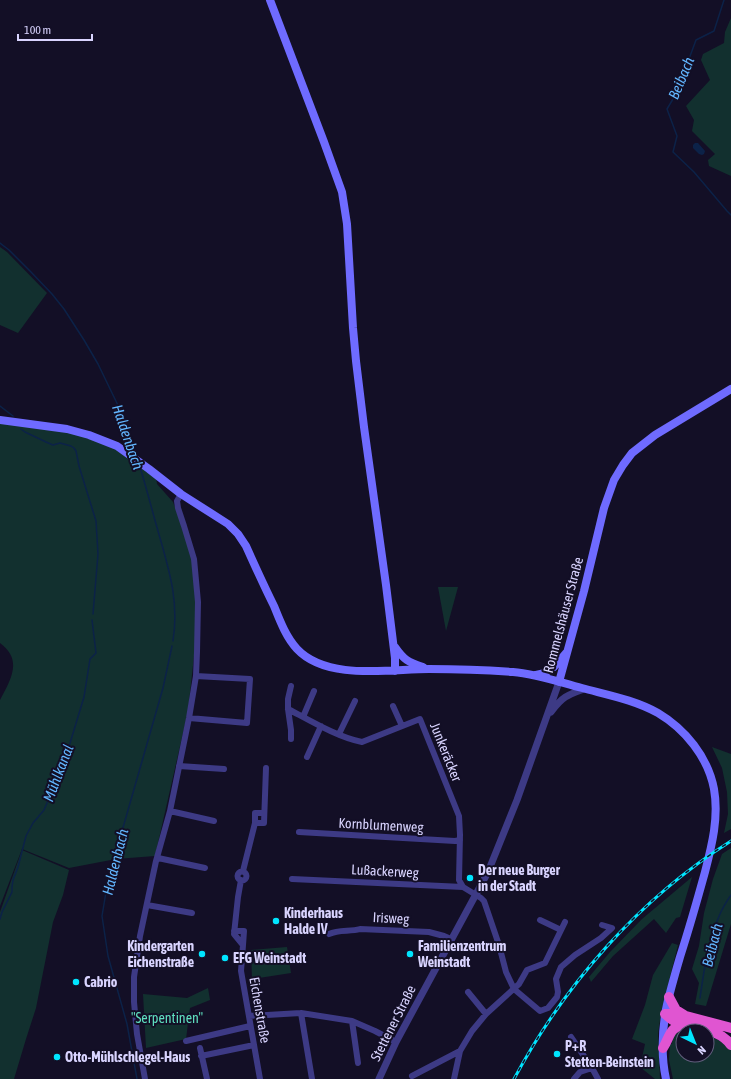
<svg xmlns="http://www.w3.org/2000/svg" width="731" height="1079" viewBox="0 0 731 1079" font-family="'Asap Condensed',sans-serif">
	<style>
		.green { fill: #12302f }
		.water { fill: #0c2248 }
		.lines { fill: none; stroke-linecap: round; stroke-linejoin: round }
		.stream { stroke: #0c2248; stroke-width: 1.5 }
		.minor { stroke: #3d3a85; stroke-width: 6 }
		.tertiary { stroke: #3d3a85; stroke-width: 7 }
		.secondary { stroke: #6f6bff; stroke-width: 8 }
		.trunk { stroke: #e055d1; stroke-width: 10 }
		.rail-casing { stroke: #00e5ff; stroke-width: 3 }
		.rail { stroke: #130f26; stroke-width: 1.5; stroke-dasharray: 4.5; stroke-linecap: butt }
		.poi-dot { fill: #00e5ff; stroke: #130f26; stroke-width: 1.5 }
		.labels { text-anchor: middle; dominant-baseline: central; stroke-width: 4; stroke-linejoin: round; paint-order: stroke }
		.street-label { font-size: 14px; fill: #d9d4ff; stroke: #130f26 }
		.poi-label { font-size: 14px; font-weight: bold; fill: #d9d4ff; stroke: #130f26; text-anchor: start }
		.park-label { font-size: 14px; fill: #5fe0c0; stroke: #130f26 }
		.water-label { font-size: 15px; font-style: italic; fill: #62b6ff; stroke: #130f26 }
	</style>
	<rect width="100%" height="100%" fill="#130f26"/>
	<!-- green -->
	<path class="green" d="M731,18V176L709,166L708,160L715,154L692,131L694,120L686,106L710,80L701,60L703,54L724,43L725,32Z
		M0,247L7,252L47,293L18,333L0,325Z
		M0,421L67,431L115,447L156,477L157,484L173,502L183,528L192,560L196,604L195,647L188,711L155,856L116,859L69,868L22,849L0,906V700C11,679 23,660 0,643Z
		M438,587H458L446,631Z
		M712,747L731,754V829L724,833L728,814L727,792L722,768Z
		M731,848V924L706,1006L695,1004L699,983L692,969L699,946L704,913L713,879L722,854Z
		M22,850L69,870L63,895L53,922L36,1008L26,1039L14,1079H0V912Z
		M692,877L680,917L676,918L666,933L654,919L613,956L591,982L589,977L610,952L642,919Z
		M672,943L678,945L661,1013L658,1034L660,1079H655L640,1067L645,1044L632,1039L645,1005L653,975Z
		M287,947L291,973L252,979L251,950Z
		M208,988L210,1000L190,1008L186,1039L146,1048L143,994L187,998Z
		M683,1029L703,1031H683V1055H707V1032L714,1034L731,1050V1079H673L669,1060L670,1044H672L673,1036Z"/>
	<!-- water -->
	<path class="water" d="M695,143H698L705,151L704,154L702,155L699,154L693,148V145Z"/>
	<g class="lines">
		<!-- stream -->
		<path class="stream" d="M724,0L714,31L696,40L676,94L667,109L677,136L673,152L694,172L727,211L731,215
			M0,243L9,250L31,272L52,294L64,309L84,340L98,364L127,424L136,455
			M0,406L13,416
			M21,429L25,432L46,442L53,445L60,443L71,446L74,448L76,451L79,466L96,521L98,554L93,614
			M140,467C147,490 153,514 160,538C170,573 179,603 173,641
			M0,919L2,912L12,892V887L13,880L18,867L26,836L33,823L44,810L64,763L84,697L90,659L96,653L92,620
			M700,998C704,970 708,940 720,914C723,907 727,901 731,895
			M137,1079L127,1024L108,956L102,916L108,880L163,688L172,646"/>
		<!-- minor -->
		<path class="minor" d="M393,706L402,726
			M288,709C309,720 339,738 362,742L420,719L459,816L460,835L459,880L463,887
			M303,717L314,691
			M189,718L247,723L250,679L196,676
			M339,734L355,701
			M291,739V730L288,709V699L291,686
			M307,757L321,726
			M179,766L224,769
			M170,811L214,821
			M255,823H264L266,768
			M299,832L455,841L460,840
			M158,858L205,868
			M243,871L255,823V813H264
			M237.5 876a4.5 4.5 0 1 1 9 0a4.5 4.5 0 1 1-9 0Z
			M292,879L463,887L481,898L484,901L499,945L506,972L514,989L540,1011L548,1008L557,997L558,992L556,979L561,967L575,955L601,938L612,928L602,925
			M241,880L238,897L234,934L243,945L241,971L260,1079
			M147,905L192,913
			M540,920L561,930
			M234,931H244L243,945
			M329,934C339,929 350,932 360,929L429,932L444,936L451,939
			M468,992L486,1014
			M301,1013L312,1079
			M249,1016L301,1013L352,1021L375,1031L396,1042
			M352,1021L358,1063
			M571,1037L592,1068L598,1079
			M186,1041L250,1026
			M200,1048L207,1079
			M201,1056L254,1045
			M412,1076L460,1051
			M145,1079L137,1034L134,1002V977L140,936L156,861L170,811L189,718L196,676L197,652L198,602L194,559L184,526L178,508L177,501L181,494
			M454,1079L460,1051L472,1031L486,1014L519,984L527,970L545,963L565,922
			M574,1079L580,1072L592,1068"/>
		<!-- tertiary -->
		<path class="tertiary" d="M551,712C562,697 567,695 584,689
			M379,1079L396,1042L488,872L517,800L559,682"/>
		<!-- secondary -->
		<path class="secondary" d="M270,0L324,142L342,192L347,224L353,328L356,361L364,427L386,585L395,658V671
			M0,420L67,429L89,435L117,446L149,469L181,494L228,524L238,534L246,546C255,566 264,586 274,606C280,621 286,637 297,649C327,681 390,669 429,669C457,669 486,670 513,672C537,674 559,682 582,688C608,695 635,700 658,713C685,729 708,757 714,789C719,817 712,845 705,872C697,901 689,929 680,957C675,974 670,991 666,1009C662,1032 661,1056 666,1079
			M395,647C404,660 408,662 423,667
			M536,675L545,673L554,667L566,653
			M559,682L584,591L604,508L614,480L623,465L632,453L655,435L731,389"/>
		<!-- trunk -->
		<path class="trunk" d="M669,997L676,1010L684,1015
			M665,1014C669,1017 672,1020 676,1022C695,1030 718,1027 731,1045
			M667,1014H672L686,1016L731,1028
			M663,1048C671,1035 669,1026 687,1025"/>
		<defs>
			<path id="rail" d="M514,1079C565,984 639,899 731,841"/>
		</defs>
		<!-- rail casing -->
		<use href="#rail" class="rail-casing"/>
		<!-- rail -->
		<use href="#rail" class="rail"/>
	</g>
	<!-- markers -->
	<g class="poi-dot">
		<circle cx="470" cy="878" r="4"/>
		<circle cx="276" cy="921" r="4"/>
		<circle cx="202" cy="954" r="4"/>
		<circle cx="410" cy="954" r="4"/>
		<circle cx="225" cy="958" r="4"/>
		<circle cx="76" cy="982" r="4"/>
		<circle cx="557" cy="1054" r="4"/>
		<circle cx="57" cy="1057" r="4"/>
	</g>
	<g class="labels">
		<!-- street labels -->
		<g class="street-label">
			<text transform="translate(563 615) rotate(-75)">Rommelshäuser Straße</text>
			<text transform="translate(446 752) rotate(68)">Junkeräcker</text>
			<text transform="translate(381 825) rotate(3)">Kornblumenweg</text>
			<text transform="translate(385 871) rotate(3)">Lußackerweg</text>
			<text transform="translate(391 918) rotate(3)">Irisweg</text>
			<text transform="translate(260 1010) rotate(80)">Eichenstraße</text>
			<text transform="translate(393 1023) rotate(-63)">Stettener Straße</text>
		</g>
		<!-- poi labels -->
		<g class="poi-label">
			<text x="478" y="870">Der neue Burger<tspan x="478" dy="16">in der Stadt</tspan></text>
			<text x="284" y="913">Kinderhaus<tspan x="284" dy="16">Halde IV</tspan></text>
			<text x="194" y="946" text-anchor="end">Kindergarten<tspan x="194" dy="16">Eichenstraße</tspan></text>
			<text x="418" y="946">Familienzentrum<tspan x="418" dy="16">Weinstadt</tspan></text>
			<text x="233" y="958">EFG Weinstadt</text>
			<text x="84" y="982">Cabrio</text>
			<text x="565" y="1046">P+R<tspan x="565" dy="16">Stetten-Beinstein</tspan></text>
			<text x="65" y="1057">Otto-Mühlschlegel-Haus</text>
		</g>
		<!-- park labels -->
		<g class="park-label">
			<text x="167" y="1018">"Serpentinen"</text>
		</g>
		<!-- water labels -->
		<g class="water-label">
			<text transform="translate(681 78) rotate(-67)">Beibach</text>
			<text transform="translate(128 437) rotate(71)">Haldenbach</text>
			<text transform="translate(58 773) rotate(-69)">Mühlkanal</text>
			<text transform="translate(115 862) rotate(-76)">Haldenbach</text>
			<text transform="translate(712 945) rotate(-76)">Beibach</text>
		</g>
	</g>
	<!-- north arrow -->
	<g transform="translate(695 1043) rotate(137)"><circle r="19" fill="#130f26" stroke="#625e7d"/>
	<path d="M0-3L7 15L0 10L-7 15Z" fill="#00e5ff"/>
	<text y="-6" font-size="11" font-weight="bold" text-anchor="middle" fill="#d9d4ff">N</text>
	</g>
	<!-- scale -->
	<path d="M18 34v6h74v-6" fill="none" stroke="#d9d4ff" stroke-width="2"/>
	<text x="24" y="34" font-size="12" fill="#d9d4ff" stroke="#130f26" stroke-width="3" paint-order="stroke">100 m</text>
</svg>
